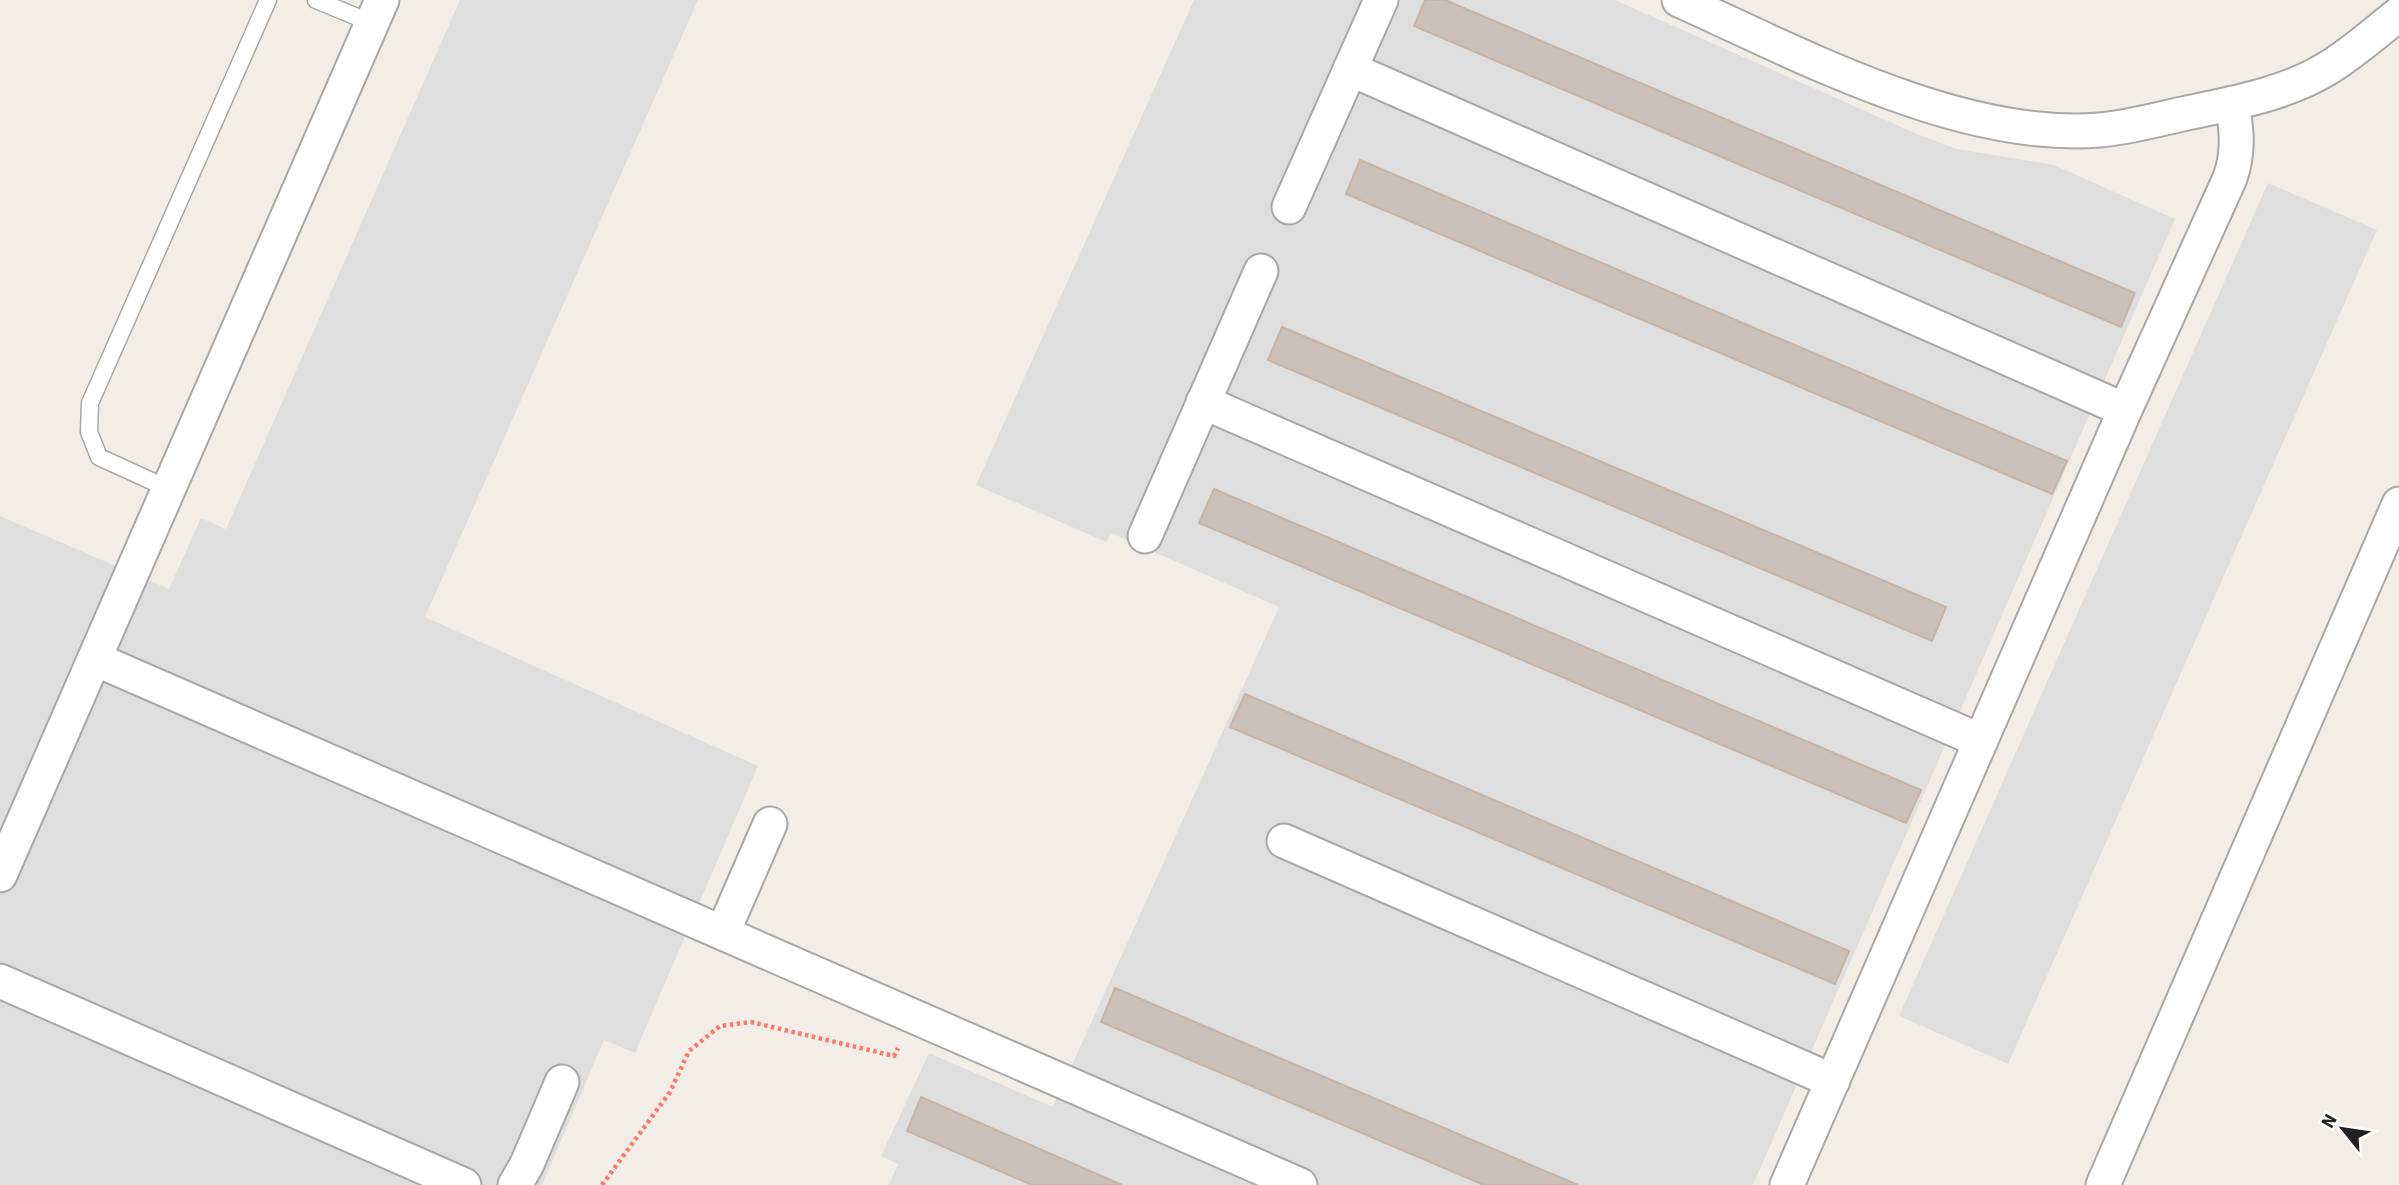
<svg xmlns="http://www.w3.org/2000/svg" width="2399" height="1185" viewBox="0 0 2399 1185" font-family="'Source Sans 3',sans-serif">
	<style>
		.residential { fill: #dfdede }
		.building { fill: #cbc0b9; stroke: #c6b4a7; stroke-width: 2 }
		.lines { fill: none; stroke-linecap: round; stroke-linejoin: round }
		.service-casing { stroke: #a8a8a8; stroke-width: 19 }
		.minor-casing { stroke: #a8a8a8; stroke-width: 37 }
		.path { stroke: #ff776b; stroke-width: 4.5; stroke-dasharray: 3.5 3.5; stroke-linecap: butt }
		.service { stroke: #fff; stroke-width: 16 }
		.minor { stroke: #fff; stroke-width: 33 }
	</style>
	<rect width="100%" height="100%" fill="#f2eee7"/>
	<!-- residential -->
	<path class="residential" d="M460,0H698L425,617L758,766L635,1053L604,1040L542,1185H0V516L169,589L201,518L226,529Z
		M1194,0H1615L1917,134L1957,149L2054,165L2175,219L1753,1185H889L898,1164L881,1156L929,1053L1053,1107L1279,607L1111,533L1106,542L976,485Z
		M2268,183L2377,230L2008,1064L1899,1016Z"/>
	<!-- building -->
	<path class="building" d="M1425,0H1445L2135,293L2121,327L1414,26Z
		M1360,160L2067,461L2052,494L1346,194Z
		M1282,327L1946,607L1932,641L1268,360Z
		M1214,489L1921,790L1906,823L1199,523Z
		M1245,694L1849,951L1835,984L1230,727Z
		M1115,988L1578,1185H1484L1101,1022Z
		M921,1097L1122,1185H1032L907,1131Z"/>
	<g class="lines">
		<defs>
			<path id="service" d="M316,0L372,23
				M169,489L99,457L89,432L90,403L268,0"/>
			<path id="minor" d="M1679,0C1801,55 1961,141 2099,130C2128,128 2159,119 2187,113C2234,103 2286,94 2328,68C2353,53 2376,32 2399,14
				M1350,69L2125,410
				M1289,207L1381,0
				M1203,402L1981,741
				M1145,536L1261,271
				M95,659L1300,1185
				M1284,841L1833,1081
				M0,875L382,0
				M723,932L770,824
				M0,981L464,1185
				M515,1185L527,1164L562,1082
				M1787,1185L2125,410L2230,178C2239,152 2237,130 2232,103
				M2103,1185L2399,504"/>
		</defs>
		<!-- service casing -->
		<use href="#service" class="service-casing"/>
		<!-- minor casing -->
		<use href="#minor" class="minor-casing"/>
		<!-- path -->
		<path class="path" d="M602,1185L670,1092L689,1051L720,1026L751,1022L894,1056L898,1048"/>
		<!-- service -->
		<use href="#service" class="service"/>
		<!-- minor -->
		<use href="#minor" class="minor"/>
	</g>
	<!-- north arrow -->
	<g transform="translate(2343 1129) rotate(300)" stroke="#ffffff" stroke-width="5" paint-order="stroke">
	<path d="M0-5L12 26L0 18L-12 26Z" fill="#212121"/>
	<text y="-10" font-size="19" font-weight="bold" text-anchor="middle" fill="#212121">N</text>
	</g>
</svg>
